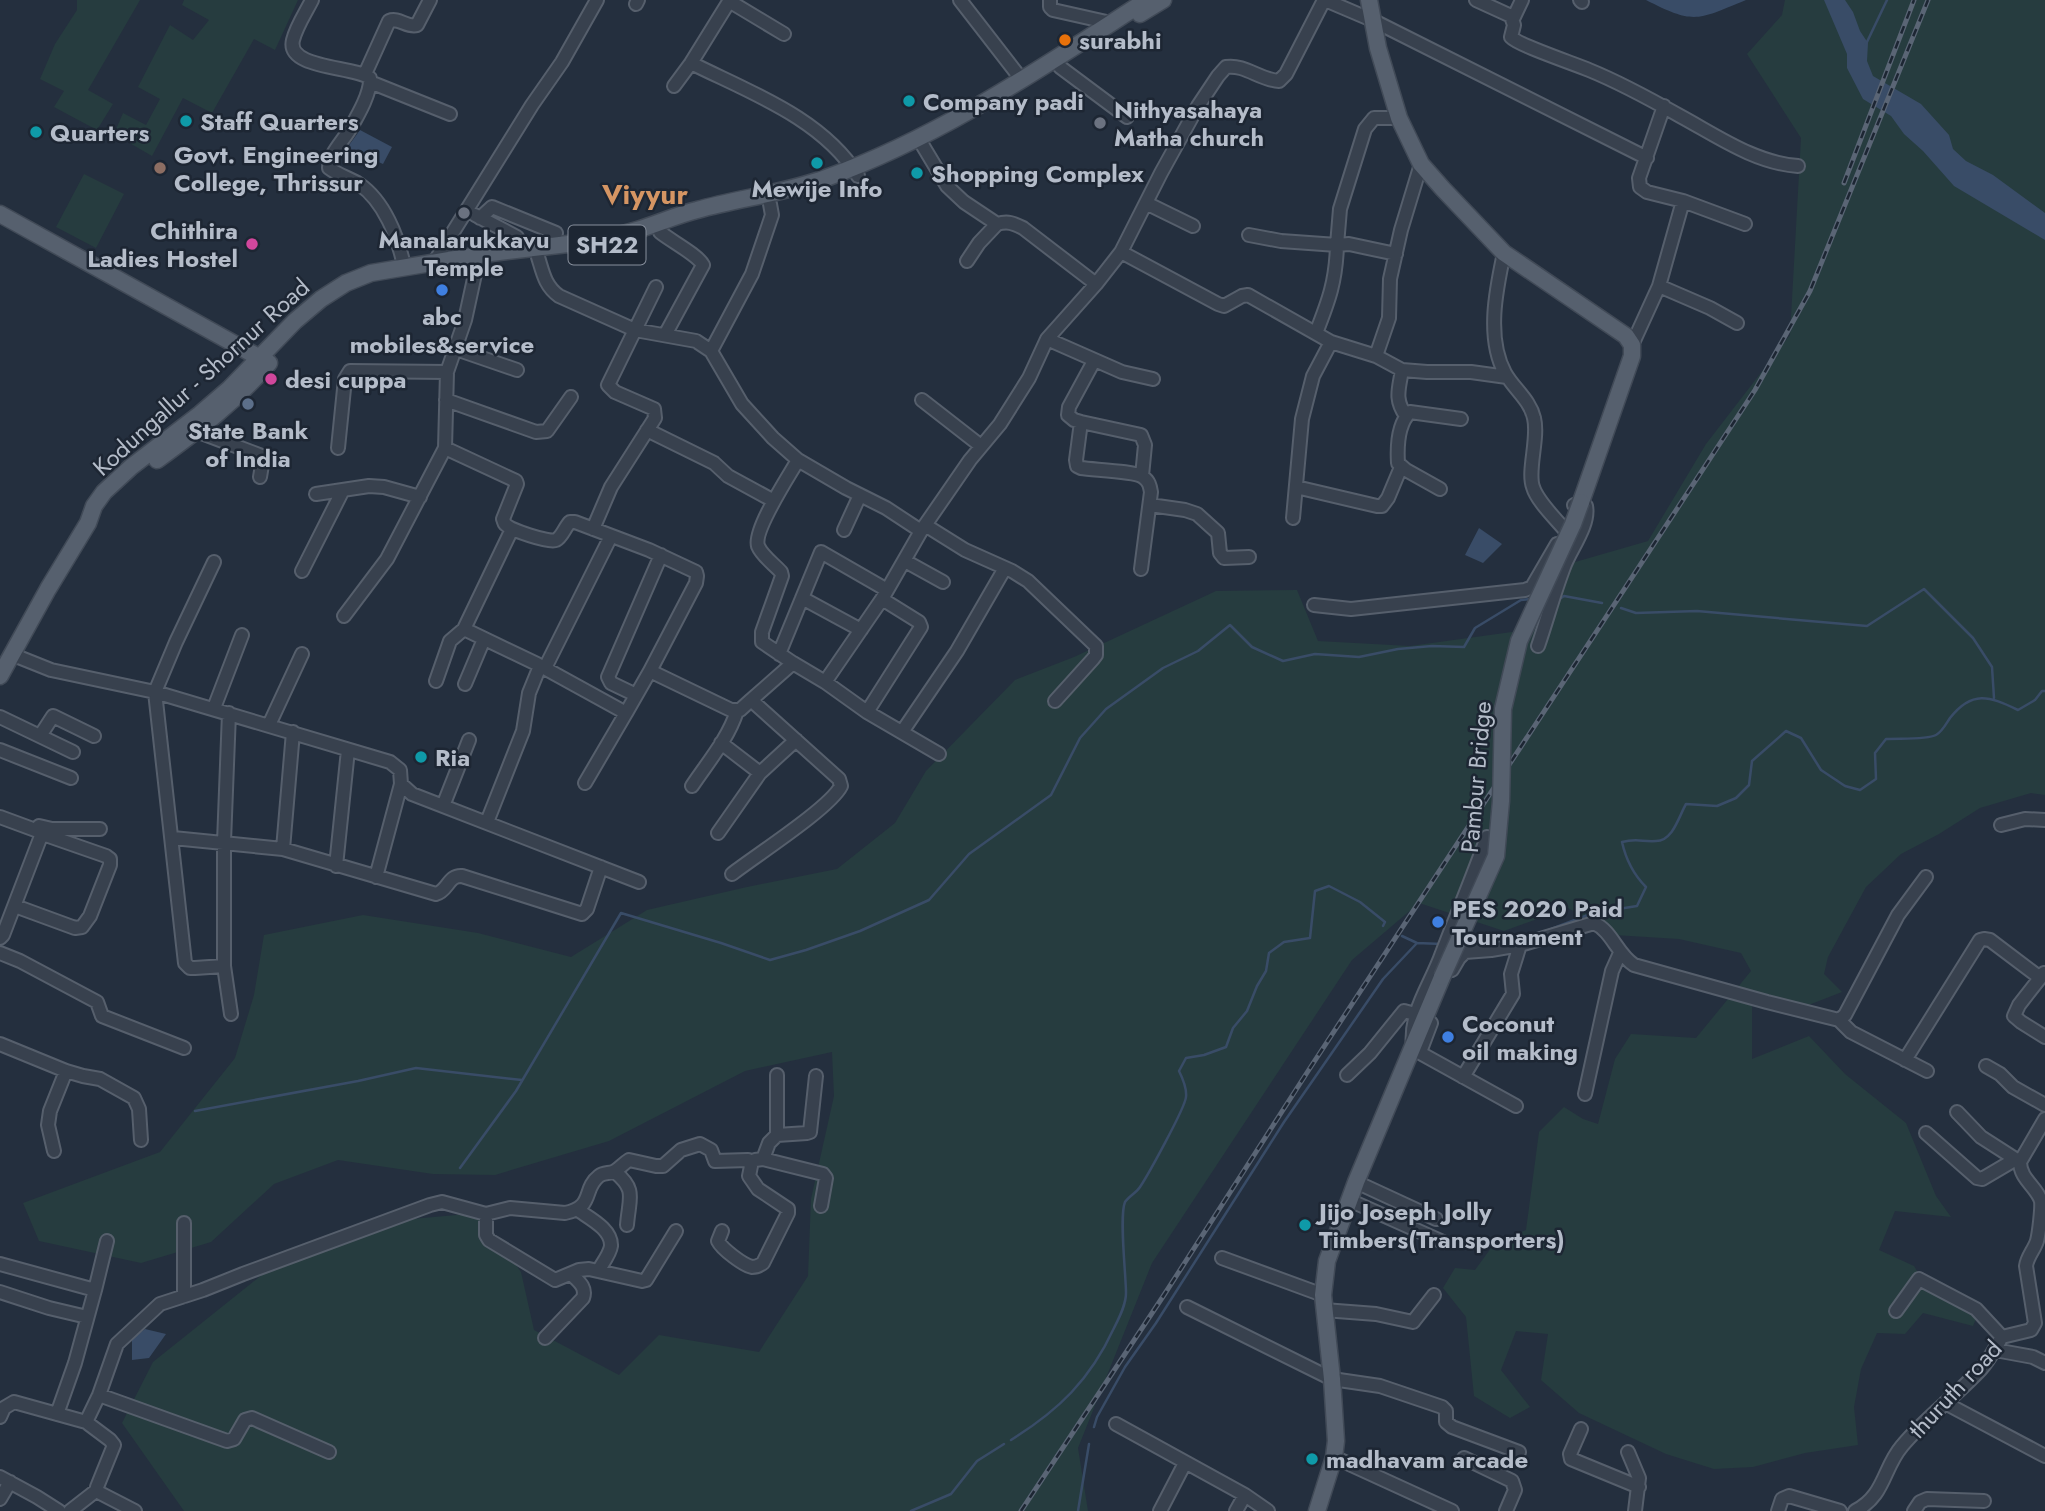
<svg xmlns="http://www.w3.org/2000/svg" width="2045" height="1511" viewBox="0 0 2045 1511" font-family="Jost,sans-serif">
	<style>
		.green { fill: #263c3f }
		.water { fill: #394c67 }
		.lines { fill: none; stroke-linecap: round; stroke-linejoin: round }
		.stream { stroke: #394c67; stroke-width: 2.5 }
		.minor-casing { stroke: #565f6c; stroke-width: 16 }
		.major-casing { stroke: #414a57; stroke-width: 19 }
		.minor { stroke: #38414e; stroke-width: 12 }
		.major { stroke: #56606e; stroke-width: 16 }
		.rail-casing { stroke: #5a6575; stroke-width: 5 }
		.rail { stroke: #1d2633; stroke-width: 2.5; stroke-dasharray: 8; stroke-linecap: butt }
		.major-bridge-casing { stroke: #414a57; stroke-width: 19; stroke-linecap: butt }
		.major-bridge { stroke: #56606e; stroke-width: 16 }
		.food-dot { fill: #e8710a; stroke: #1d2633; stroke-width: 2.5 }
		.culture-dot { fill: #0f9aa8; stroke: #1d2633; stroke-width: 2.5 }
		.worship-dot { fill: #6b7280; stroke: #1d2633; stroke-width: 2.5 }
		.education-dot { fill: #8d6e63; stroke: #1d2633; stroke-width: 2.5 }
		.hotel-dot { fill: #d1479c; stroke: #1d2633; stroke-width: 2.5 }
		.shop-dot { fill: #3f7fe0; stroke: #1d2633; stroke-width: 2.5 }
		.service-dot { fill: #5c6f8a; stroke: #1d2633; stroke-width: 2.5 }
		.labels { text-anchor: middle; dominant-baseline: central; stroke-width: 5; stroke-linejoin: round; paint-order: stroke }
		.shield { fill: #1d2633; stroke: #878f9c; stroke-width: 2 }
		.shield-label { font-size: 23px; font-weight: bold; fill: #b4bcc9 }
		.poi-label { font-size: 24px; font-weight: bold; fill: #b4bcc9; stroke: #1d2633; text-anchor: start }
		.street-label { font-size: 24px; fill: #b4bcc9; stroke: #1d2633 }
		.quarter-label { font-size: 28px; font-weight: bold; fill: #d59563; stroke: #1d2633 }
	</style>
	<rect width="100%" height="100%" fill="#242f3e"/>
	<!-- green -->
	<path class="green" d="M77,0H140L88,90L113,104L97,130L54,107L64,91L40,79L55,44L77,10Z
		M184,0H298L275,50L254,39L212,113L183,98L152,156L114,134L123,113L146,125L160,99L138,87L170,25L193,40L209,20L182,5Z
		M1785,0H2045V795L2031,793L1980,808L1939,834L1901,854L1866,887L1828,957L1824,974L1842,992L1806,1006H1752V1059L1809,1036L1845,1074L1906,1123L1936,1196L1951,1217L1895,1211L1879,1250L1914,1266L1926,1286L1981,1306L1973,1326L1923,1313L1905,1334L1877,1333L1861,1369L1854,1407L1858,1445L1805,1453L1753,1467L1714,1469L1666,1454L1579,1413L1541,1380L1548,1334L1516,1331L1501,1370L1530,1407L1510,1418L1474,1396L1466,1317L1443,1288L1455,1268L1475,1270L1494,1244L1526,1230L1539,1132L1564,1107L1583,1119L1598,1124L1615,1059L1631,1034L1696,1038L1751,971L1741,953L1679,939L1614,935L1568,908L1504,931L1419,903L1352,960L1152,1263L1078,1448L1088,1511H184L122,1423L153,1362L283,1258L367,1223L479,1213L521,1272L534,1330L619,1375L659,1335L759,1352L808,1276L811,1199L834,1096L832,1052L745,1071L609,1141L495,1175L433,1174L338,1160L274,1184L211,1242L141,1263L39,1241L23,1203L160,1152L235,1058L254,995L264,935L363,915L478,933L571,957L647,910L747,887L837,869L895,823L926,771L1015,680L1074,657L1216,591L1297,590L1318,641L1410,646L1519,631L1544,571L1648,541L1706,444L1790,335L1801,138L1747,54L1782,15Z
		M84,174L124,194L96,248L56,227Z"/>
	<!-- water -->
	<path class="water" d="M1646,0H1746C1697,20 1695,25 1646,0Z
		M1824,0H1845L1853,12L1860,31L1868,43L1867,61L1873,76L1921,104L1949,135L1953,149L1966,161L1993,175L2045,213V240L1954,186L1923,151L1904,134L1891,116L1863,99L1847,68V54Z
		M360,130L392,147L383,164L347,148Z
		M1479,528L1502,544L1483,563L1465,555Z
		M145,1329L166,1334L149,1358L132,1360V1339Z"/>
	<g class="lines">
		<!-- stream -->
		<path class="stream" d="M1866,44L1887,0
			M1558,600L1564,596L1602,603
			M1621,608L1636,613L1697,611L1867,626L1924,589L1973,638L1992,667L1994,698
			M1546,931L1593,913L1637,906L1646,887C1633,874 1626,860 1622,842C1637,838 1642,842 1656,841C1673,841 1679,816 1686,804L1717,806L1736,798L1749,785L1752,761L1786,731L1801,738L1821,770L1845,786L1860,790L1876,779L1875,753L1886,739C1898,738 1927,740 1936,735C1942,732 1946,724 1950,718C1972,690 1989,696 2018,710L2035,700L2042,691H2045
			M1402,936L1417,943L1442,944
			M1484,945L1540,933
			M195,1111L358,1081L416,1068L522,1080
			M460,1168L516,1091L621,913L721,943L770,960L806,950L860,931L929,900L969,854L1051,795L1080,738L1106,709L1163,668L1198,651L1230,625L1252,647L1283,661L1315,654L1359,657L1398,649L1432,646L1464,647L1475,628L1521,600L1530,599
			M1094,1427L1097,1417L1125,1367L1156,1323L1284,1122L1383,979L1417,943
			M1011,1440C1059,1410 1090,1380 1114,1328C1119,1318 1126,1305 1126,1293C1126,1275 1119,1216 1125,1202C1128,1197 1136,1193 1140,1187C1148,1175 1185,1108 1186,1097C1187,1088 1183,1079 1179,1071L1186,1058L1204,1055L1226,1047L1233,1028L1247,1011L1257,986L1266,971L1269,953L1284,942L1310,938L1315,891L1329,886L1360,902L1385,922L1383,926
			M911,1511L951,1494L977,1461L1004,1444
			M1078,1511L1089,1444"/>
		<defs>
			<path id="minor" d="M312,0C306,12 296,27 293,40C286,69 353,66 370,78C371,93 358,115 350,129C343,141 329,154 329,168C338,175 349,178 359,184C384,201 398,237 404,266
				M960,0L1022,80
				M1050,0V7L1053,10L1111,23
				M1325,0L1372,20L1647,158
				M1476,0L1511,16L1514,25L1511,37C1518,45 1575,64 1589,70C1621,83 1650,99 1680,116C1717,136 1755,163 1798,166
				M1580,0L1582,2
				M729,1L784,34
				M636,4L638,0
				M1513,19L1522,0
				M691,63L730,0
				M1060,67L1127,117
				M365,74L389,21C399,17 407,28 417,25L430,0
				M370,82L450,114
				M674,86L691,63C749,92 822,118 858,176
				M1664,106L1639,178L1640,187L1647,192L1683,201L1745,224
				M923,146L947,186L964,202L997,224C1008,221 1013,223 1023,228L1096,284
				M1421,164L1401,230L1390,279L1389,318L1376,356L1402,370L1427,372H1471L1507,377
				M1146,203L1193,226
				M475,215L517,237
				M480,218L492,207L556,233
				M660,232C671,241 698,255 703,265L665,335
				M1249,235L1281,241L1337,245C1336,281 1329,300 1316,333
				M1121,252L1218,304L1224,306L1242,296L1248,295L1331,342L1376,356
				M1504,253C1496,290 1486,338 1505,373C1514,389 1530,400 1534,418C1539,438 1527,471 1533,487C1537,501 1555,518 1565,530
				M1396,254L1349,244L1337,245L1340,209L1365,129L1374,118H1399
				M538,257C543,273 545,286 559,296L635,330L696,341L711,351L742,404L773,438L798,460L846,488L886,508L921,531
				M435,261L532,105L562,62L597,0
				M967,261L979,243L997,224
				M1659,286L1683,201
				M1047,339L1122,372L1153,379
				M1632,345L1659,286L1710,308L1737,323
				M456,349L517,370
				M711,351L752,274L772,215L770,204
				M1094,361L1069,407L1068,415L1074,420L1081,422L1141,435L1145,445L1142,476
				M1402,370C1399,389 1394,399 1406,416
				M446,400L536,432L547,431L571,397
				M922,400L981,446
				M1081,422L1076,460L1077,466L1081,468C1094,470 1135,471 1143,477C1149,481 1150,486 1151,492L1141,569
				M647,430L714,463L728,476L774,501
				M196,431L262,456L263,459L260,477
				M338,448L345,379L350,371L447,372
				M445,448L516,481L517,484L503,519C504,521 504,523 505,524C510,530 549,543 556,540C562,537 565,527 570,522H575L649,550L696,572L697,576L696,583L650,671
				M798,460C789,476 753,530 758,546C762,556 774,564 781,572L782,576L762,632V642L793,663L825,682L867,712L939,754
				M1296,487L1377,506H1382L1388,498L1401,467
				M1440,489L1406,470L1398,463C1397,447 1398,424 1410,412L1461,419
				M316,494L369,486L384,487L420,497
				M1150,505L1185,510L1197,514L1218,533L1220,553L1224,558L1249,557
				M1293,518L1302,419L1313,376L1331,342
				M925,525L965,550L1012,571L1028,581L1096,646V655L1093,659L1055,701
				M593,529L611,487L655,418L654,409L615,392L608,385L656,287
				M844,530L860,495
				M905,561L943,582
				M214,562L176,642L155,692L185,963L190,968H195L224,966
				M302,571L343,490
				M802,598L861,630
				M1314,605L1351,609L1525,590L1532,587L1557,544
				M344,616L387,559L445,448L447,372L465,320L477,265
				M464,629L537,664L626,713L650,671L731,710H740L751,700L839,779L841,786C830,808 755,856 732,874
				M1538,646C1547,620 1554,593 1564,567C1570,550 1590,525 1586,506L1581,502L1574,505
				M11,654L51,670L155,692L390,762L400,770L401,784L412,794L639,882
				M779,654L821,552L887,590
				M545,668L611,536
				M436,681L450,641L464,629L512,529
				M825,682L882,599L921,531L970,460L1000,424L1029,378L1047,339L1096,284L1121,252L1161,173L1198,106L1218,76L1226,67C1245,64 1260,80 1279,81L1286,74L1324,0
				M465,684L484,639
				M636,695L611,683L608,677L661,555
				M751,700L793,663
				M214,708L242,635
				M867,712L921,627L919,622L882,599
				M229,713L224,842V966L231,1014
				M0,717L73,752
				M269,725L302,654
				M902,732L957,651L1005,568
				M40,736L53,716L94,736
				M721,743L760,773
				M0,750L71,778
				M585,783L626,713
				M692,786C708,762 728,739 737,711
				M443,806L469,740
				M0,817L38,831L41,836L3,935L0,938
				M487,822L523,731L529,693L540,666
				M2001,825L2025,819L2045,820
				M39,826L52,829H100
				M718,833L760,773L796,740
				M1487,837C1473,876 1457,914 1442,953C1430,987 1409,1010 1413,1049L1516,1106
				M173,838L283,849L436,894C448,891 448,875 462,876L582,914L587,909L601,867
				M283,849L293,732
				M336,866L348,750
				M376,877L401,784
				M15,906L75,928L82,927L90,916L110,865V859L106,856L40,833
				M0,953L20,961L97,1002L102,1016L184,1048
				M1452,970L1459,958L1465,952L1491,950L1520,945L1594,923C1612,931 1617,954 1634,965L1767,1002L1839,1020L1845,1015L1898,915L1926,877
				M2044,973L2019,1005L2014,1016L2021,1022L2045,1037
				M1839,1020L1851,1032L1927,1071
				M0,1044L66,1071L83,1076L100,1079L134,1098L139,1109L141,1140
				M1420,1052L1431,1023
				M1905,1060L1980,940L1984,939L1990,940L2039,977
				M1986,1066L2000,1074L2013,1087L2045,1105
				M1347,1075L1370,1053L1404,1011L1415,1014
				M1463,1077L1513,994L1511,974L1520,945
				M1585,1094L1612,971L1620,953
				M1957,1112L1981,1137L2020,1162
				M1926,1133L1977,1178L1982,1179L2016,1159
				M777,1135V1075
				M54,1151L48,1125L50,1111L66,1071
				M763,1159L769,1143L777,1135L807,1133L810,1132L816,1076
				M755,1160L763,1159L823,1174L826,1178L821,1206
				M615,1172C637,1190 629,1198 627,1225
				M1356,1182L1436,1219
				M1349,1200L1443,1242
				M578,1210C589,1218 612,1229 611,1246C610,1254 602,1264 598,1271
				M486,1214V1235L489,1240L555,1280L579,1270L589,1269L642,1281L646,1280L676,1231
				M184,1223V1296
				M1222,1258L1323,1295
				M0,1264L95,1290L75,1363L57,1414
				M95,1290L107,1241
				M0,1292L49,1308L87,1317
				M1187,1307L1332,1379L1380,1386L1442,1407L1446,1411V1422L1452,1427L1519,1452
				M1324,1310L1376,1314L1413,1322L1434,1295
				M1896,1311L1919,1279L1976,1309L2002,1337
				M545,1338L583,1298C587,1287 578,1281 571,1274
				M1995,1350L2033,1357L2045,1363
				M99,1395L227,1441L234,1439L245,1420L252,1418L329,1452
				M1945,1403L2045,1456
				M0,1417L4,1408L14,1402L86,1422L99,1395L117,1344L160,1304L203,1290L243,1274L430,1205L442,1202L486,1214L510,1208L565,1213C595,1207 582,1189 599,1176C604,1172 610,1174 615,1171C620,1168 624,1163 629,1160L656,1166H663L681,1150L700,1144L711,1150L715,1161L748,1160L751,1166L749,1176L758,1189L788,1209V1213L763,1263C758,1266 758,1267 752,1267C743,1265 722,1249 718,1241L722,1231
				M86,1422L110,1440L114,1445L97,1487L98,1492L135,1511
				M1116,1424L1245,1495L1268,1511
				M1581,1429L1570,1454L1571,1459L1639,1487
				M1628,1452L1639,1478L1635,1511
				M1334,1457L1452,1511
				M1464,1458L1512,1481L1515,1490L1506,1511
				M0,1477L37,1497L59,1511
				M0,1499L10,1482
				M70,1511L97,1490
				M1160,1511L1185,1463
				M1236,1511L1245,1495
				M1778,1511L1782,1499L1789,1496L1840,1511
				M1855,1511C1885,1496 1883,1468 1902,1446C1925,1418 1956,1396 1981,1369C1990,1359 1995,1348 2002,1337L2031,1330L2035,1323L2026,1266C2027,1257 2034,1250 2037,1241C2039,1233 2042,1208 2041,1201C2037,1187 2020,1179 2020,1162L2045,1119
				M1914,1511L1920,1502L1927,1499L1984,1501"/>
			<path id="major" d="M1369,0L1378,48L1399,118L1421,164L1443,189L1504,253L1626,336L1632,345V356L1581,502
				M1140,14L1163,0
				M0,214L269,363
				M157,460C197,431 236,401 269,363
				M0,676L48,589L88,523L94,506L104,492L131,467L200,414L229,389L295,321L321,299L346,283L371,273L491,253L585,242C602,239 620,235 637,230C657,224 677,215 697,210C740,198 785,193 826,178C942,136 1044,66 1147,0
				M1317,1511L1334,1457L1336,1441L1332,1379L1323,1295L1327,1261L1356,1182L1442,977"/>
		</defs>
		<!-- minor casing -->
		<use href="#minor" class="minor-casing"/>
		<!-- major casing -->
		<use href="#major" class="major-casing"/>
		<!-- minor -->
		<use href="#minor" class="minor"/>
		<!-- major -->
		<use href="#major" class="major"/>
		<defs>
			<path id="rail" d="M1844,183L1914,0
				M1021,1511L1164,1295L1310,1068L1755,390L1810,291L1928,0"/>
		</defs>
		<!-- rail casing -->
		<use href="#rail" class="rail-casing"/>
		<!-- rail -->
		<use href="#rail" class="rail"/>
		<defs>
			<path id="major-bridge" d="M1442,977L1496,856L1501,801L1503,709L1519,641L1573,524L1581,502"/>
		</defs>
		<!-- major-bridge casing -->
		<use href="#major-bridge" class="major-bridge-casing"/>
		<!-- major-bridge -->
		<use href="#major-bridge" class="major-bridge"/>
	</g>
	<!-- markers -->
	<circle class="food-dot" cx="1065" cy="40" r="7"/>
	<g class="culture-dot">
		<circle cx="909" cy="101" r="7"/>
		<circle cx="186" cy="121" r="7"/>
		<circle cx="36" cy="132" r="7"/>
		<circle cx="817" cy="163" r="7"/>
		<circle cx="917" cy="173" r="7"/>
		<circle cx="421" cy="757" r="7"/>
		<circle cx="1305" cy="1225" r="7"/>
		<circle cx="1312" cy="1459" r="7"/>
	</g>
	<g class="worship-dot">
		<circle cx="1100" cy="123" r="7"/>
		<circle cx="464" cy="213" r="7"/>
	</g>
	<circle class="education-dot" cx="160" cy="168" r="7"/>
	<g class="hotel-dot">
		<circle cx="252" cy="244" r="7"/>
		<circle cx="271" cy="379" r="7"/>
	</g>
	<g class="shop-dot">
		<circle cx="442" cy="290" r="7"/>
		<circle cx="1438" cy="922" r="7"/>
		<circle cx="1448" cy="1037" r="7"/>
	</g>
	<circle class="service-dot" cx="248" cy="404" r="7"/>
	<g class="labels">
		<!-- shield labels -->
		<rect class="shield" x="568.5" y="225.5" width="77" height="39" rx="5"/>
		<g class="shield-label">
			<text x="607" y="245">SH22</text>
		</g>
		<!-- poi labels -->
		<g class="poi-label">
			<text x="1079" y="40">surabhi</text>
			<text x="923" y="101">Company padi</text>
			<text x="1114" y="109">Nithyasahaya<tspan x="1114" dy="28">Matha church</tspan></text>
			<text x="200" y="121">Staff Quarters</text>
			<text x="50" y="132">Quarters</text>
			<text x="174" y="154">Govt. Engineering<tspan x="174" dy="28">College, Thrissur</tspan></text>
			<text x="931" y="173">Shopping Complex</text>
			<text x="817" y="188" text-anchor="middle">Mewije Info</text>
			<text x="238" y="230" text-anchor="end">Chithira<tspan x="238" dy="28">Ladies Hostel</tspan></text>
			<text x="464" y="239" text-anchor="middle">Manalarukkavu<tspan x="464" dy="28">Temple</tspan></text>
			<text x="442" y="316" text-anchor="middle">abc<tspan x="442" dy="28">mobiles&amp;service</tspan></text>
			<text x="285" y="379">desi cuppa</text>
			<text x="248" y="430" text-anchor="middle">State Bank<tspan x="248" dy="28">of India</tspan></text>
			<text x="435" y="757">Ria</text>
			<text x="1452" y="908">PES 2020 Paid<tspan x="1452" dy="28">Tournament</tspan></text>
			<text x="1462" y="1023">Coconut<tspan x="1462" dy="28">oil making</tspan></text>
			<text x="1319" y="1211">Jijo Joseph Jolly<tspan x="1319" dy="28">Timbers(Transporters)</tspan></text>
			<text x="1326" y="1459">madhavam arcade</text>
		</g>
		<!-- street labels -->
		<g class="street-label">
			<text transform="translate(201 377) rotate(-42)">Kodungallur - Shornur Road</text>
			<text transform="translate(1476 777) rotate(-85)">Pambur Bridge</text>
			<text transform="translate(1955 1389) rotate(-47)">thuruth road</text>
		</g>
		<!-- quarter labels -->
		<g class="quarter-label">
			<text x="645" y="194">Viyyur</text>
		</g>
	</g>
</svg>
